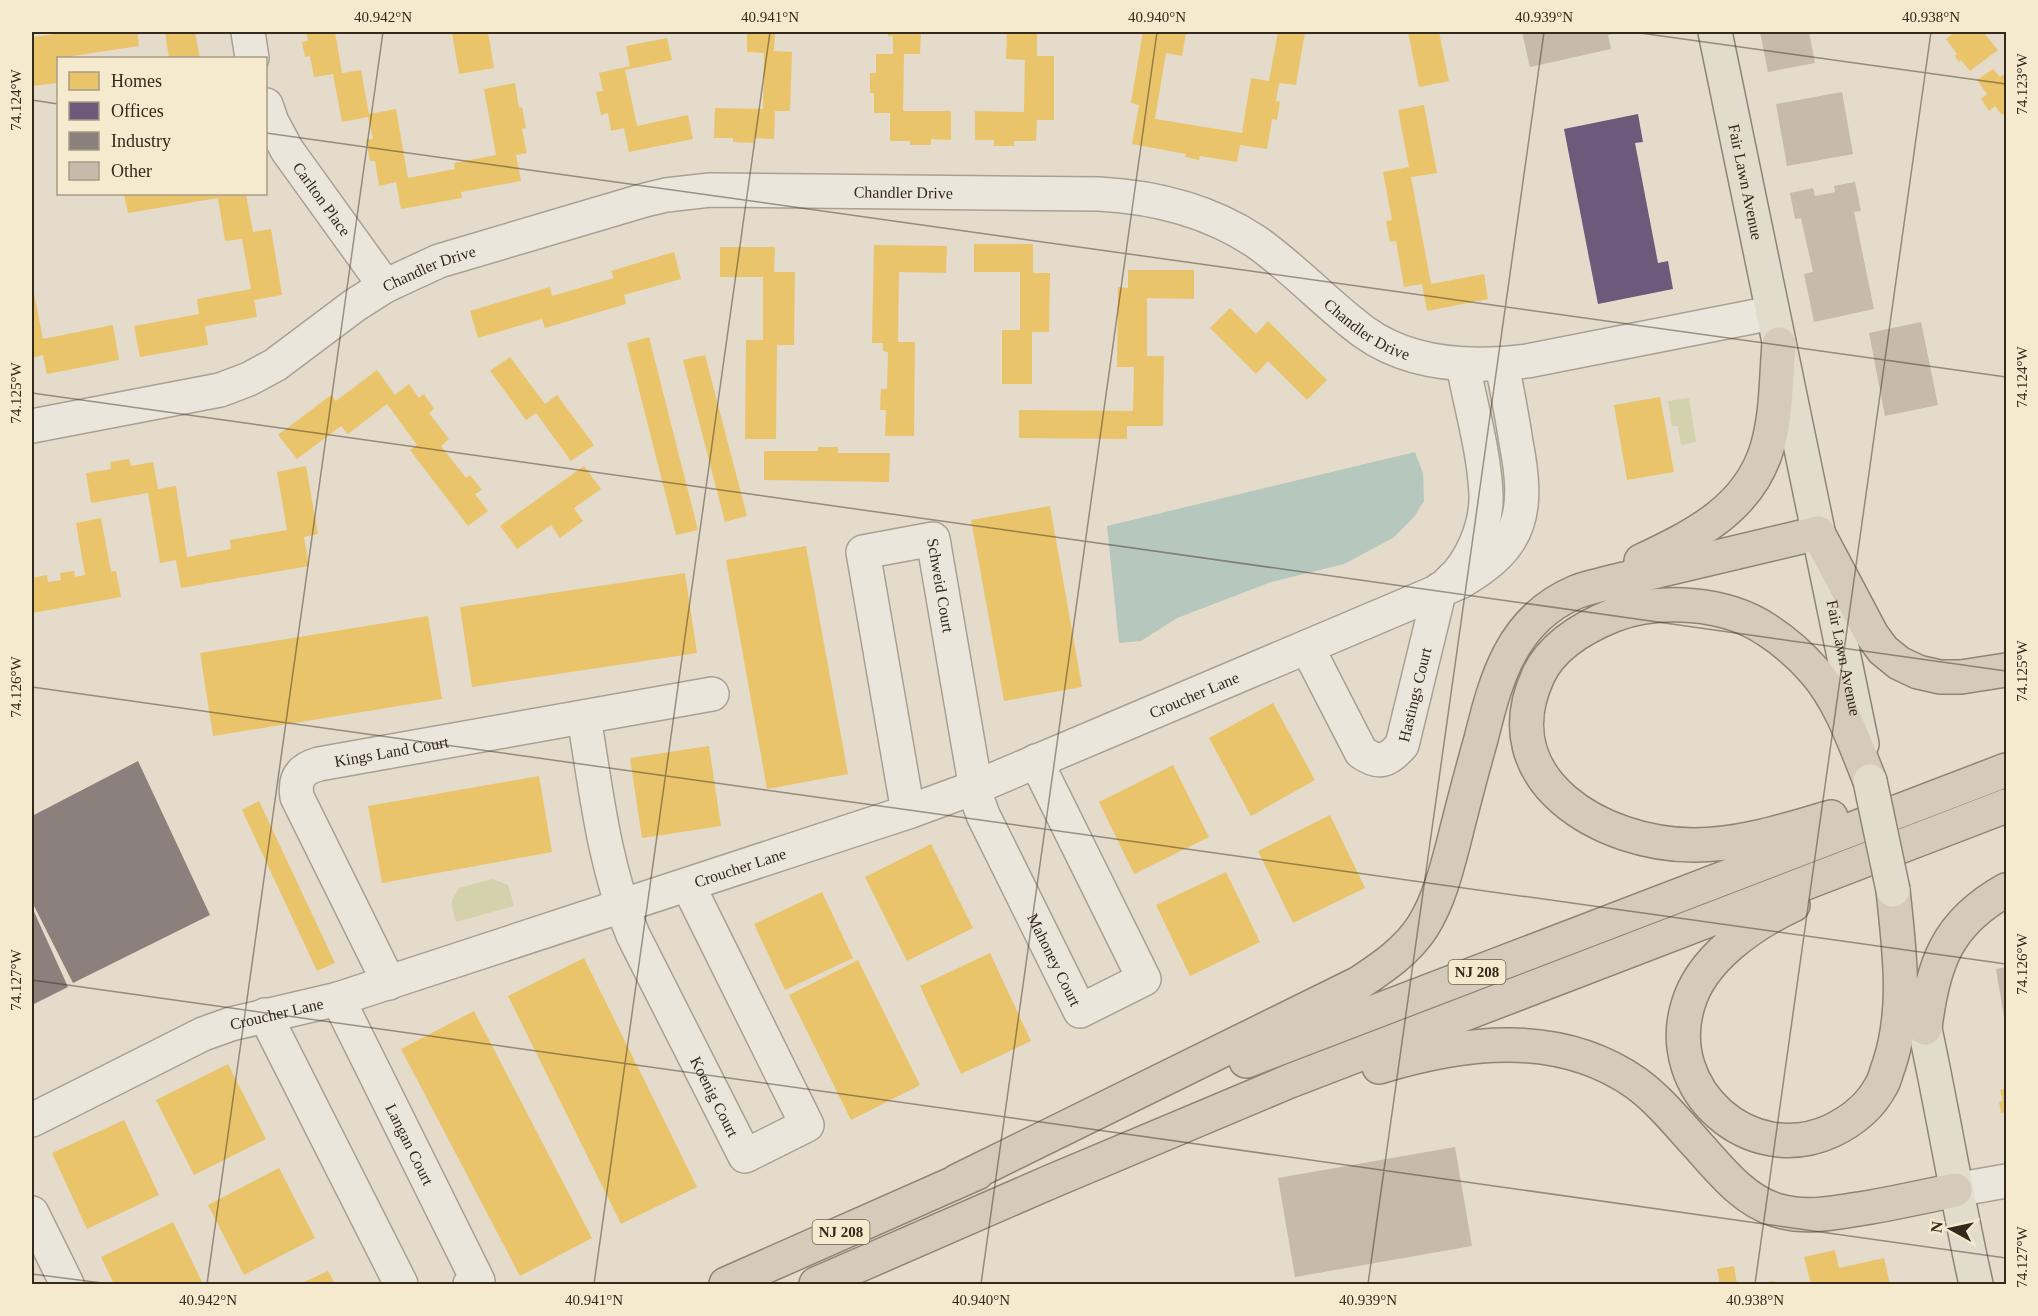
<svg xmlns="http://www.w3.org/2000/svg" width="2038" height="1316" viewBox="0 0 2038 1316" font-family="Georgia,serif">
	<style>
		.green { fill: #d3d2ac }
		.water { fill: #b6c7bd }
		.homes { fill: #e9c46a }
		.offices { fill: #6d597a }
		.industry { fill: #8a817c }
		.building { fill: #c7b9ab }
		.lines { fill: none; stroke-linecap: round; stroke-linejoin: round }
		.minor-casing { stroke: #a8a093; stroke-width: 36 }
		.major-casing { stroke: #8d857a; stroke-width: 36 }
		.highway-casing { stroke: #8d857a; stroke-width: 36 }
		.minor { stroke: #ebe6dc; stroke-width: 33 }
		.major { stroke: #e2dccd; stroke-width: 33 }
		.highway { stroke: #d6cbba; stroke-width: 33 }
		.major-bridge-casing { stroke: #8d857a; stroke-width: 36; stroke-linecap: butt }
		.major-bridge { stroke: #e2dccd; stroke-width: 33 }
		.ticks { fill: none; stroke: #35281c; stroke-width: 1.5; stroke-opacity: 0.45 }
		.labels { text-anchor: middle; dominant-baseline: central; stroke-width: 6; stroke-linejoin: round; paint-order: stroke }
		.shield { fill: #f5eace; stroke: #6f6251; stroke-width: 1.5 }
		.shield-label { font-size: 15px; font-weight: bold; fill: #35281c }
		.street-label { font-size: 16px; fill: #35281c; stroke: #f5eace }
		.neatline { fill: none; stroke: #35281c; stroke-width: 2 }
		.ticks-label { font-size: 15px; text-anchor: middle; fill: #35281c }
	</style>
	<rect width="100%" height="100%" fill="#e4dbca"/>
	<!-- green -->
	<path class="green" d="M1689,398L1696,442L1681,445L1678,426H1672L1668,401Z
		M493,879L508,885L514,906L456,922L451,902L459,888Z"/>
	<!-- water -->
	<path class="water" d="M1415,452L1423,473L1424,501L1414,517L1393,538L1344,564L1271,582L1177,618L1141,641L1119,643L1107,526Z"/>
	<!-- homes -->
	<path class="homes" d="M72,32H137L139,46L72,56V58H58V83L32,86V37Z
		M165,32H195L200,58H169Z
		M306,32H335L342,73L361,70L369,114L396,109L408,178L455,169L454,163L496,155L484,89L515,83L519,108L522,107L526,128L522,129L527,153L516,155L521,181L461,192L462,198L401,209L396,182L379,186L375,161H370L366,140L373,139L368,117L342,122L333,74L314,77L310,56L305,57L302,42L308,41Z
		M452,32H488L494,68L459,74Z
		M747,32H775L774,51L792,52L790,111H775L774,139L754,138V143L733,142V138H714L715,108L763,109L764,53L747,52Z
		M888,32H921L920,54H904L903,111H951V140L931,139V145H910V141H890V113H874V93H870V73H876V54H893V36H888Z
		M1007,32H1037V56H1054V120H1037L1036,141H1014V146H994V140H975V111L1024,112L1025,60L1006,59Z
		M1143,32L1155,34V32H1186L1182,56L1166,53L1155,119L1242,133L1251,78L1269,81L1278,32H1305L1296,85L1279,83L1276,101L1280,102L1277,120L1272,119L1267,149L1240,145L1237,162L1200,156L1199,160L1185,157L1186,154L1132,144L1139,105L1131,103Z
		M1408,32H1439L1449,81L1419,87Z
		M1955,32H1967L1969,34L1972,32H1983L1998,50L1970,71L1961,60L1959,62L1955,56L1957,54L1946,39Z
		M667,38L672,60L625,70L637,126L688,115L693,139L629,152L624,128L611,131L608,113L601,115L596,92L603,91L599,73L630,66L626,46Z
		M1993,69L2000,77L2006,73V112L2002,115L1995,106L1989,111L1981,99L1987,94L1977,80Z
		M1424,105L1437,173L1411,177L1431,284L1484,274L1488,299L1427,311L1422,284L1404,287L1396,241L1390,242L1386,221L1392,220L1383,172L1409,167L1398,110Z
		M124,194H246L253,232L271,229L282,295L254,300L257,317L205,326L208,345L140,357L134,326L199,314L197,299L251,289L242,239L225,241L218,198L128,213Z
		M974,244H1033V273H1050L1049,332H1032V384H1002V330H1020V272H974Z
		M874,245L947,246L946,273L899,272L898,342H915L914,436H885L886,410H880L881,389H887L888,352L883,351V343H872Z
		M720,247H775L774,272H795L794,345H777L776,439H745L746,340H763V277H720Z
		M674,252L681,279L624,295L626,304L545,328L542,319L478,338L470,311L550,287L552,296L614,278L611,271Z
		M1128,270H1194V299L1147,298V356H1164L1163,426H1127V439L1019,438V410L1133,411L1134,367H1117L1118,287L1128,288Z
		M32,283L43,339L113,325L119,360L47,374L43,355L32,358Z
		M1230,308L1256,334L1268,321L1327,380L1307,400L1268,361L1256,374L1210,328Z
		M649,337L698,530L676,535L627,343Z
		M705,355L747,516L725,522L683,360Z
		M510,357L545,404L557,395L594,445L571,461L536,413L526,420L490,371Z
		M377,370L395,395L409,384L419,398L424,394L434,409L429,413L449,439L441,446L466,478L470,475L482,490L475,494L488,511L468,526L410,450L417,445L387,404L348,434L341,426L297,459L278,435L331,395L336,401Z
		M1660,397L1674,472L1627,480L1614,405Z
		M818,447H838V453H890L889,482L764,480V451H818Z
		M129,459L131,466L153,462L158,489L176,486L187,557L231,549L230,540L287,530L277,472L306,466L318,534L304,537L309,566L181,588L176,560L160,563L148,493L91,503L86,473L111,469L110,462Z
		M584,466L601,489L574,508L583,521L560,538L551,525L517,549L500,526Z
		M1050,506L1082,687L1004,701L971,520Z
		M101,518L111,572L116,571L121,597L32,613V578L47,575L48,582L61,580L60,573L74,571L75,577L85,575L76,523Z
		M806,546L848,774L767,789L726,560Z
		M685,573L697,653L472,687L460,607Z
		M428,616L442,699L213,736L200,653Z
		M1273,703L1315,780L1251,816L1209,738Z
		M709,746L721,826L642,838L630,758Z
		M1173,765L1209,837L1134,874L1099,802Z
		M539,776L552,852L382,883L368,806Z
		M259,801L335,963L317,971L242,810Z
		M1330,815L1365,888L1293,923L1258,851Z
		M931,844L973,928L907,961L865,877Z
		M1226,872L1260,942L1190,976L1156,905Z
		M822,892L853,958L785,990L754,924Z
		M990,953L1031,1041L961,1074L920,986Z
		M584,958L697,1187L621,1224L508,996Z
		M858,960L920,1085L851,1120L789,995Z
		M474,1011L592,1238L520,1276L401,1049Z
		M228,1064L266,1139L194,1175L156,1100Z
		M2006,1088V1112L2001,1113L1999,1102L2003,1101L2000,1090Z
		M124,1120L159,1195L87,1229L52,1153Z
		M279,1168L315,1238L244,1275L208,1205Z
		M173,1222L203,1284H114L101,1257Z
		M1835,1250L1839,1268L1884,1258L1890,1284H1811L1804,1257Z
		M1734,1266L1737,1284H1720L1717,1269Z
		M328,1271L335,1284H300Z
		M1775,1281V1284H1757V1283Z"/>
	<!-- offices -->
	<path class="offices" d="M1638,114L1643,142L1635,143L1658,263L1668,261L1673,289L1598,304L1564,129Z"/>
	<!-- industry -->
	<path class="industry" d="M138,761L210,915L73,983L32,902V816Z
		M32,907L68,987L32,1005Z"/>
	<!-- building -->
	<path class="building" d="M1522,32H1618L1608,35L1611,49L1530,67Z
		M1760,32H1809L1815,63L1768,72Z
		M1842,92L1853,154L1787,166L1776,104Z
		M1855,182L1861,211L1854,212L1874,309L1814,322L1804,274L1813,272L1801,218L1795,219L1790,193L1813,188L1815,196L1835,192L1834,186Z
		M1921,322L1938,405L1885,416L1869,333Z
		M2006,967V1022L2005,1023L1996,969Z
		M1455,1147L1472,1246L1295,1277L1278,1178Z"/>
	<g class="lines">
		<defs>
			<g id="minor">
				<path d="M248,32L252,58"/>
				<path id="s1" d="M266,105L272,122L287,150L385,286"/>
				<path id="s2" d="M32,426L220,390L249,379L275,365L355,305L385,286L439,261L645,200L666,195L710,190L1099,194C1155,197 1208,210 1255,241C1294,268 1326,304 1364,332C1411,366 1472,368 1527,361L1772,313"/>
				<path d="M1449,582C1472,563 1487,524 1486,494C1484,451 1471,407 1463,365"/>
				<path id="s3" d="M1307,647L1361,752C1379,765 1388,761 1402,745L1440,589"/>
				<path id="s4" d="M584,717C596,790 604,866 633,935L745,1156L807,1125L688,885"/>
				<path id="s5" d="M908,812L863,552L933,539L978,801L983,815L1080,1011L1144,979L1036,761"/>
				<path id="s6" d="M389,983L297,797C294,778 301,769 319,764L712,694"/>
				<path id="s7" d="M338,999L478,1281L470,1284"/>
				<path d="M265,1015L401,1284"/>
				<path id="s8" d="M32,1120L203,1034L231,1024L338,999L908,812L976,787L1460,582C1524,546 1529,510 1516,442C1512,416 1507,390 1502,364"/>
				<path d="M1955,1190L2006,1181"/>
				<path d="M32,1213L67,1284"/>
			</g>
			<g id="major">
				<path id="s9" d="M1715,32L1862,744"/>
				<path d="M1919,1001C1940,1095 1955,1190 1976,1284"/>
			</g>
			<path id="highway" d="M1641,561C1694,536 1749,509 1767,448C1777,415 1776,378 1779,344
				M1831,817C1786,830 1741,845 1694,845C1603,845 1490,781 1538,676C1552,645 1584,627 1614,615C1659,598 1726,602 1767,630C1784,641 1802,657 1815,672C1841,702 1855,744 1870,781
				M1793,905C1752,924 1701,959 1688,1005C1662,1090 1750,1168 1831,1131C1852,1121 1870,1107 1881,1086C1885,1080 1886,1072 1889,1065C1908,1008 1899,949 1893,890
				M1925,1028C1933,963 1947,923 2006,890
				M1246,1061L2006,770
				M1379,1067C1464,1041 1559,1029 1636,1083C1658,1099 1676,1121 1694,1141C1717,1166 1742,1200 1776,1210C1808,1220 1839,1212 1871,1207C1899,1202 1927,1196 1955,1190
				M957,1181L1359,983C1383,967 1407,951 1423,926C1438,902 1446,872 1453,845C1462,809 1471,774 1481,739C1496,678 1512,619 1576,592C1586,588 1597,586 1607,583L1818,533L1872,635L1883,650L1899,663L1918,672L1940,677H1961L2006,670
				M726,1284L977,1173
				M816,1284L1050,1182L1290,1081L2006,806"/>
		</defs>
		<!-- minor casing -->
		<use href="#minor" class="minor-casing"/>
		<!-- major casing -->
		<use href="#major" class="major-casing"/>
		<!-- highway casing -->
		<use href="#highway" class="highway-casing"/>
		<!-- minor -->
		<use href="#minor" class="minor"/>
		<!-- major -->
		<use href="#major" class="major"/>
		<!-- highway -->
		<use href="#highway" class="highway"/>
		<defs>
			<path id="major-bridge" d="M1870,781L1893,890"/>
		</defs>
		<!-- major-bridge casing -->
		<use href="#major-bridge" class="major-bridge-casing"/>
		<!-- major-bridge -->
		<use href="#major-bridge" class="major-bridge"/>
	</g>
	<!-- ticks -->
	<path class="ticks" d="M1633,32L2006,84M32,100L58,104M266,133L2006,377M32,393L2006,671M32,687L2006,964M32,980L2006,1258M32,1274L110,1284M207,1284L383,32M594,1284L770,32M981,1284L1157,32M1368,1284L1544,32M1755,1284L1931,32"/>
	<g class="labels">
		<!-- shield labels -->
		<g class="shield">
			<rect x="1448.5" y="960" width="57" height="24" rx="4.5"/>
			<rect x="812.5" y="1220" width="57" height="24" rx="4.5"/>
		</g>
		<g class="shield-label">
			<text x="1477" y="972">NJ 208</text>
			<text x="841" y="1232">NJ 208</text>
		</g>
		<!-- street labels -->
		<g class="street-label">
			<text stroke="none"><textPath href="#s9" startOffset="153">Fair Lawn Avenue</textPath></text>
			<text stroke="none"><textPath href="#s2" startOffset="921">Chandler Drive</textPath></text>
			<text stroke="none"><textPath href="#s1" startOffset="110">Carlton Place</textPath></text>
			<text stroke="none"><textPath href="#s2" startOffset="435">Chandler Drive</textPath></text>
			<text stroke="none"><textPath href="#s2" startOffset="1425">Chandler Drive</textPath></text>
			<text stroke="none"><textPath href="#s5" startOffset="382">Schweid Court</textPath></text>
			<text stroke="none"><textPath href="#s9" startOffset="639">Fair Lawn Avenue</textPath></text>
			<text stroke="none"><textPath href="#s8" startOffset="1240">Croucher Lane</textPath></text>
			<text stroke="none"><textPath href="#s3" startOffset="218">Hastings Court</textPath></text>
			<text stroke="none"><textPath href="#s6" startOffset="326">Kings Land Court</textPath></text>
			<text stroke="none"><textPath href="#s8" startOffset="754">Croucher Lane</textPath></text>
			<text stroke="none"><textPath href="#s5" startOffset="777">Mahoney Court</textPath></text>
			<text stroke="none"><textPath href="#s8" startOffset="268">Croucher Lane</textPath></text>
			<text stroke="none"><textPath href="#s4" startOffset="405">Koenig Court</textPath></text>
			<text stroke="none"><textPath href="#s7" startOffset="162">Langan Court</textPath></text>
		</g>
	</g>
	<!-- border -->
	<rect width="2038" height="1316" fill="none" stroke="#f5eace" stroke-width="66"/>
	<!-- legend -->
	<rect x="57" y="57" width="210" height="138" fill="#f5eace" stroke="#a89c87" stroke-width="1.5"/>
	<rect x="69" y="72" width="30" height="18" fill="#e9c46a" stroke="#a89c87" stroke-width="1.5"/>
	<text x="111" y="87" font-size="18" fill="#35281c">Homes</text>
	<rect x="69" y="102" width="30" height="18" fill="#6d597a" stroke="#a89c87" stroke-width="1.5"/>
	<text x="111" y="117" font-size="18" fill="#35281c">Offices</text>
	<rect x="69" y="132" width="30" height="18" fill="#8a817c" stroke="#a89c87" stroke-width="1.5"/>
	<text x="111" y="147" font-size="18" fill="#35281c">Industry</text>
	<rect x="69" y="162" width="30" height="18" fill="#c7b9ab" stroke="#a89c87" stroke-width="1.5"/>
	<text x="111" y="177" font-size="18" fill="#35281c">Other</text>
	<!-- north arrow -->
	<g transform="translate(1951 1229) rotate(278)" stroke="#f5eace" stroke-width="4.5" paint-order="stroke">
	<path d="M0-4.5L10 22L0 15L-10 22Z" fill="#35281c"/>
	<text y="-9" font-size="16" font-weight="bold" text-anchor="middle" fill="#35281c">N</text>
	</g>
	<rect x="33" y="33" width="1972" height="1250" class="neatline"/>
	<g class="ticks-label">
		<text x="383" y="22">40.942°N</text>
		<text x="770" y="22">40.941°N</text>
		<text x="1157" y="22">40.940°N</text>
		<text x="1544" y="22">40.939°N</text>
		<text x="1931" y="22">40.938°N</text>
		<text transform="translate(2022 84) rotate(-90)" y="5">74.123°W</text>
		<text transform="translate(16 100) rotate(-90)" y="5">74.124°W</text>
		<text transform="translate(2022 377) rotate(-90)" y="5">74.124°W</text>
		<text transform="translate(16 393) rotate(-90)" y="5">74.125°W</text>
		<text transform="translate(2022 671) rotate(-90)" y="5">74.125°W</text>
		<text transform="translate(16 687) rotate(-90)" y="5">74.126°W</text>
		<text transform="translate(2022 964) rotate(-90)" y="5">74.126°W</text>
		<text transform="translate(16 980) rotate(-90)" y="5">74.127°W</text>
		<text transform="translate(2022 1257) rotate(-90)" y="5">74.127°W</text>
		<text x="208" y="1305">40.942°N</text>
		<text x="594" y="1305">40.941°N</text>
		<text x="981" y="1305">40.940°N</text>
		<text x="1368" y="1305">40.939°N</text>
		<text x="1755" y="1305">40.938°N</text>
	</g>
</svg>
